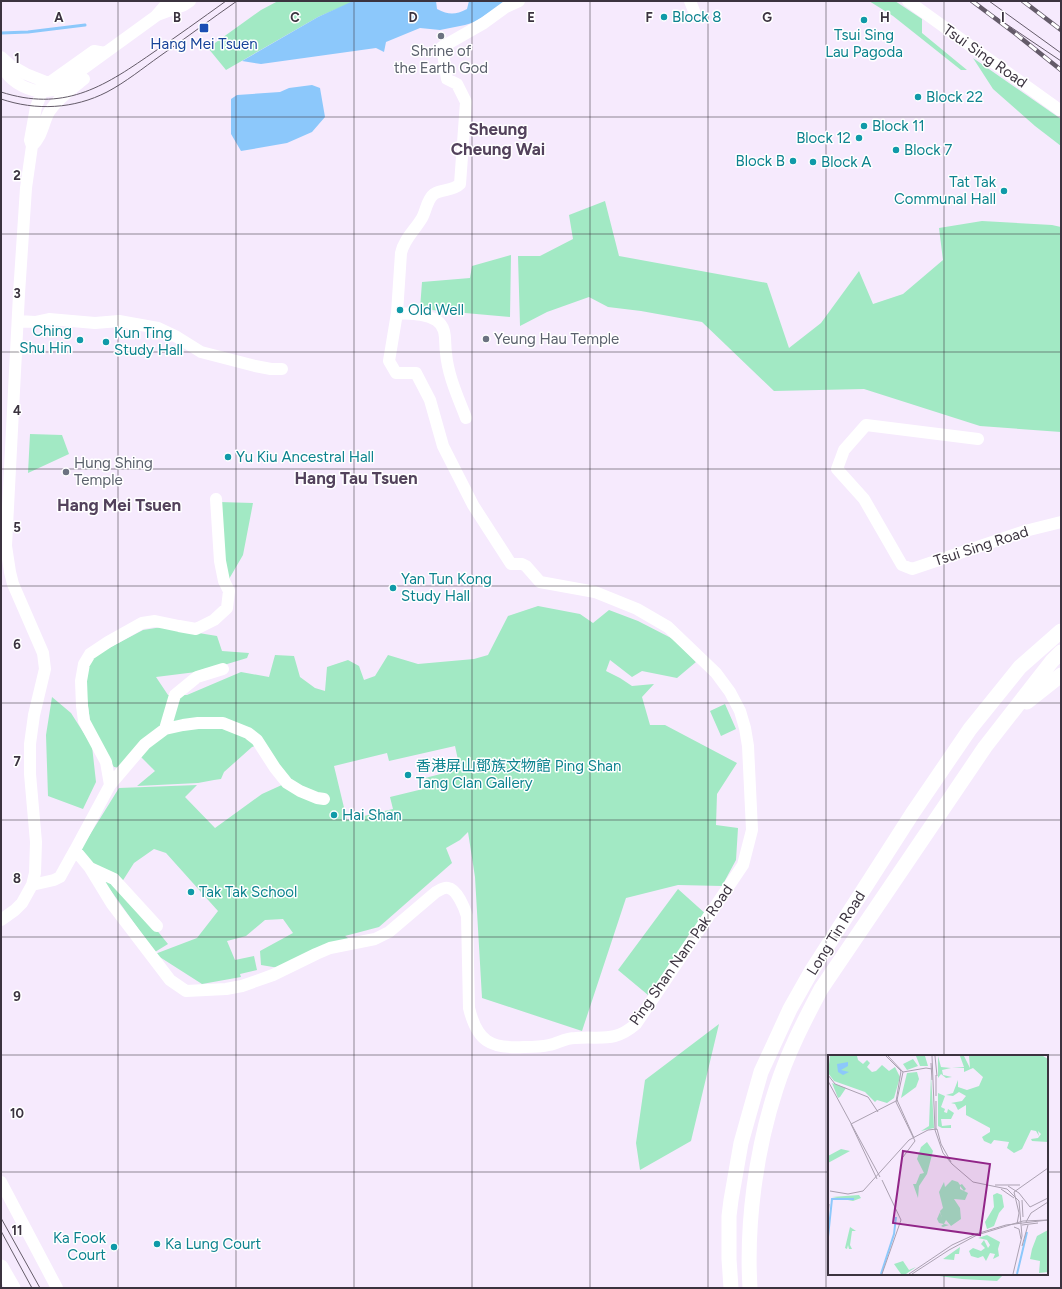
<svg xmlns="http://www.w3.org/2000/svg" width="1062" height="1289" viewBox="0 0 1062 1289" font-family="Figtree,'Noto Sans TC',sans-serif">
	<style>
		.green { fill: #a2e9c4; fill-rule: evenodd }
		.water { fill: #8cc8fb }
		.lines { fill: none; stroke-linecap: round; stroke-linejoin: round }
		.stream { stroke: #8cc8fb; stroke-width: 3 }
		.minor { stroke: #fff; stroke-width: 12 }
		.major { stroke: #fff; stroke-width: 15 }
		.tram { stroke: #645b69; stroke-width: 1 }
		.rail-casing { stroke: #645b69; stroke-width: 4.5 }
		.rail { stroke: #fff; stroke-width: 3; stroke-dasharray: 9; stroke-linecap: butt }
		.grid { fill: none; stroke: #3b333f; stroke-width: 1; stroke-opacity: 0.55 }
		.culture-dot { fill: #0f9aa8; stroke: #fff; stroke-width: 1.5 }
		.transit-dot { fill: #1a4fb4; stroke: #fff; stroke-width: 1.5 }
		.worship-dot { fill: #6b7280; stroke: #fff; stroke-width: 1.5 }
		.labels { text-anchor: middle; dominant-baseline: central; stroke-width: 3; stroke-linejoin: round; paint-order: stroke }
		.culture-label { font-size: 15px; fill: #0d838f; stroke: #fff; text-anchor: start }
		.transit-label { font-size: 15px; fill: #164399; stroke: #fff }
		.worship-label { font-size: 15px; fill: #5b616d; stroke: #fff; text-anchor: start }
		.street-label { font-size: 15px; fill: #3b333f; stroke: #fff }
		.quarter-label { font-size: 17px; font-weight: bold; fill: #53425c; stroke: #fff }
		.inset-river { fill: none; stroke: #8cc8fb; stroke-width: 2 }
		.inset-road { fill: none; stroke: #aba1b1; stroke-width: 1 }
		.view { fill: #912588; fill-opacity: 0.15; stroke: #912588; stroke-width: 2 }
		.inset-edge { fill: none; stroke: #3b333f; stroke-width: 2 }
		.grid-label { font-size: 13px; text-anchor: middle; font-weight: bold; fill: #3b333f; stroke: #fff; stroke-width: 3; stroke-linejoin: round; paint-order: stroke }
	</style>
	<rect width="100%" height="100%" fill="#f6eafd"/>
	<!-- green -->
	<path class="green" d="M278,1H355L318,17L226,70L208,48L261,10Z
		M869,1H895L922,19V33L967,70H961L893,16Z
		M973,58L1061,119V146L1035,126L993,89Z
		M605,201L619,256L767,283L789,348L821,323L859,271L873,304L903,294L943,260L939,228L982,221L1052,225L1061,227V432L980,426L864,389L774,391L702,322L641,311L608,307L589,297L547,312L520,326L518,256H540L573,239L569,215Z
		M511,255L510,317L420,309L422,282L470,278L472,266Z
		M30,434L62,435L69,454L28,473Z
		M219,502L253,503L243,555L229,579H226Z
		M538,606L580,614L593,623L609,610L638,621L675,640L696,662L677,678L642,671L632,677L610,660L606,671L620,678L632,686L654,684L642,697L650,725H665L737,763L717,794L716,825L738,828L736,860L722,886L678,885L626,898L582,1031L482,998L475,877L468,832L460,840L446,848L452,863L379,927L345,936L355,943L285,969L261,965L260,951L293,933L283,919L265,920L246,936L227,941L235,960L254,956L257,970L240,974L241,977L202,984L155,954L197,938L218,911L166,853L154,849L134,863L120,885L168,944L155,952L81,849L119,788L197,785L185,797L215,828L262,794L284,784L255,746L252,747L224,772L221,779L214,780L198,783L137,786L155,771L140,756L126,769L114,767L102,749L90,721L85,683L88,668L94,656L143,630L162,627L217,636L222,651L249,653L247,658L204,671L156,677L168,695H187L241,672L269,677L275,655L294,656L300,677L315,688L325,691L327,667L348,660L359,666L364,680L375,676L388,655L418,664L474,659L488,655L508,616ZM455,746L460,769L425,778L427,788L390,797L393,809L347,820L334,766L387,753L389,761Z
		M52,697L71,713L92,746L96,782L83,809L48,796L46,735Z
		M725,704L736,729L721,736L710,711Z
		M678,889L707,915L648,995L618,970Z
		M719,1024L691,1141L640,1170L636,1143L645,1080Z
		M924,1274H1004L997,1281L962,1279Z"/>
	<!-- water -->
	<path class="water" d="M353,1H436L437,9C449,15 455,15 467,9L469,1H506L475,22L465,25L440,30L420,28L386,42L384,52L376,48L261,64L242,61L318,17Z
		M312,85L320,88L325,117L312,132L287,143L241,151L231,134V99L237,95L280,92L289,88Z"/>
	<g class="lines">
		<!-- stream -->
		<path class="stream" d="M1,33L28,32L85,25"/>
		<!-- minor -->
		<path class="minor" d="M690,1L694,11
			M908,1L1061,111
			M157,15L184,5L190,1
			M1,57L10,65L26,74L56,86
			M1,64C10,84 33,95 54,90L156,16L169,1
			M32,146C42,137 43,123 49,112C58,98 72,89 84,79
			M397,313C410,314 424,313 436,320C448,328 444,341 446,353C448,376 458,397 466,418
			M18,321L35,322L49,319L95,323L119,321L158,328L177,337L201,352L255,366L271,369H282
			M978,439L866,425L844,450L837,469L864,499L902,565L912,569L1025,531L1061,522
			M165,729L175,695L197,677L223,669
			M110,785L106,762L84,721L82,706L81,681L84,664L90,654L108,642L142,623L155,621L179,626L196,629L214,620L227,608L229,591L224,581L220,561L216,499
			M75,850L110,785L145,744L165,729L183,725L198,723H223L248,733L257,740L275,768L287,783L300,791L317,798L324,799
			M90,868L114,879L157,926
			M32,885L54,880L60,877L75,850L90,868L112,904L170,980L186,991L226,989L242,986L273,975L316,954L330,948L375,939L389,932L436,892C440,890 444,887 448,888C457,889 465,909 467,916L469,1008C477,1041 490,1049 524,1047C532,1047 541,1047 549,1045C558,1043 566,1038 575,1038C602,1036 614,1043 636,1024L743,865L752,830L748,746L745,728L740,711L730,692L716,673L668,627L637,609L595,592L540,582L526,566L522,564H511L473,505L443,446L430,400L416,373H396L389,361L397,313L401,253C404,239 415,230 422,218C426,211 427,199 434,194C442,189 453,191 460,184L466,102L457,84L447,79L442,47L484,23L506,7L519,1
			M1,920L15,910L22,903L32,885L35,873L36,842L30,774V744L34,715L45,669L43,653L13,584L10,572L6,546L19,294L26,188L32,146L30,140L36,107L42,92L49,83L94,51L105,53
			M1,1182L57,1288"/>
		<!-- major -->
		<path class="major" d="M1027,702L1061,675
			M1,1267L13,1288
			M731,1288L729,1259V1216L731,1200L741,1143L761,1072L790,1009L812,970L912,814L970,729L1020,667L1061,631
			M750,1288C746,1224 756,1150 776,1089C787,1054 804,1021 821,989L985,747L1052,661L1061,652"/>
		<!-- tram -->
		<path class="tram" d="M989,1L1061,53
			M981,7L1061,61
			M1,92C63,112 102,88 151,54C176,37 201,19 226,1
			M1,99C36,111 74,109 107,92C126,82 143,68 160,56C186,38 211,19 237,1
			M1,1218L40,1288
			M1,1231L32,1288"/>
		<defs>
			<path id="rail" d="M972,1L1016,34L1061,70
				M1023,1L1061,30"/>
		</defs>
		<!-- rail casing -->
		<use href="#rail" class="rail-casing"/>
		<!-- rail -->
		<use href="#rail" class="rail"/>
	</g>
	<!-- grid -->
	<path class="grid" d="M118,1V1288M236,1V1288M354,1V1288M472,1V1288M590,1V1288M708,1V1288M826,1V1288M944,1V1056M1,117H1061M1,234H1061M1,352H1061M1,469H1061M1,586H1061M1,703H1061M1,820H1061M1,937H1061M1,1055H1061M1,1172H829M1047,1172H1061M944,1274V1288"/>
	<!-- markers -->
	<g class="culture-dot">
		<circle cx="664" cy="17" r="4"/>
		<circle cx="864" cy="20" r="4"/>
		<circle cx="918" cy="97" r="4"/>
		<circle cx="864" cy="126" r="4"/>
		<circle cx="859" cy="138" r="4"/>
		<circle cx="896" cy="150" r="4"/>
		<circle cx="793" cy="161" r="4"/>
		<circle cx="813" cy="162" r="4"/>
		<circle cx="1004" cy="191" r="4"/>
		<circle cx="400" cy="310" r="4"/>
		<circle cx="80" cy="340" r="4"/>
		<circle cx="106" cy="342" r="4"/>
		<circle cx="228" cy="457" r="4"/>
		<circle cx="393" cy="588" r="4"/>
		<circle cx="408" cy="775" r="4"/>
		<circle cx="334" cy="815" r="4"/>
		<circle cx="191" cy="892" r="4"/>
		<circle cx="157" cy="1244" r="4"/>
		<circle cx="114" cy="1247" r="4"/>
	</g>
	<rect class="transit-dot" x="199" y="23" width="10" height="10" rx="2"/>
	<g class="worship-dot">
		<circle cx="441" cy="36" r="4"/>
		<circle cx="486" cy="339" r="4"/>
		<circle cx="66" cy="472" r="4"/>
	</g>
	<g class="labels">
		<!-- culture labels -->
		<g class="culture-label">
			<text x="672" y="17">Block 8</text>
			<text x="864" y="35" text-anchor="middle">Tsui Sing<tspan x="864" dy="17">Lau Pagoda</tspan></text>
			<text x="926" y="97">Block 22</text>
			<text x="872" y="126">Block 11</text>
			<text x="851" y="138" text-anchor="end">Block 12</text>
			<text x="904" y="150">Block 7</text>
			<text x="785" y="161" text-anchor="end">Block B</text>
			<text x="821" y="162">Block A</text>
			<text x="996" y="182" text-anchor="end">Tat Tak<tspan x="996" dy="17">Communal Hall</tspan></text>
			<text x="408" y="310">Old Well</text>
			<text x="72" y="331" text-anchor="end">Ching<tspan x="72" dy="17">Shu Hin</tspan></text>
			<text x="114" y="333">Kun Ting<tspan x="114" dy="17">Study Hall</tspan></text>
			<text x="236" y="457">Yu Kiu Ancestral Hall</text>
			<text x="401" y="579">Yan Tun Kong<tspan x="401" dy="17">Study Hall</tspan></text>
			<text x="416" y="766">香港屏山鄧族文物館 Ping Shan<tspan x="416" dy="17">Tang Clan Gallery</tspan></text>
			<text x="342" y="815">Hai Shan</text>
			<text x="199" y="892">Tak Tak School</text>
			<text x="106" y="1238" text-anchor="end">Ka Fook<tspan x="106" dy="17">Court</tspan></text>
			<text x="165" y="1244">Ka Lung Court</text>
		</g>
		<!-- transit labels -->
		<g class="transit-label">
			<text x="204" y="44">Hang Mei Tsuen</text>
		</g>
		<!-- worship labels -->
		<g class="worship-label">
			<text x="441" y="51" text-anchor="middle">Shrine of<tspan x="441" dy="17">the Earth God</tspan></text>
			<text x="494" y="339">Yeung Hau Temple</text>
			<text x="74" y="463">Hung Shing<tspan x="74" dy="17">Temple</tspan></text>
		</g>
		<!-- street labels -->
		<g class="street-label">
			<text transform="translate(985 56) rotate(35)">Tsui Sing Road</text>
			<text transform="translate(981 546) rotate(-18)">Tsui Sing Road</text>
			<text transform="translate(836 933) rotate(-58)">Long Tin Road</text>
			<text transform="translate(681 955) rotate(-55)">Ping Shan Nam Pak Road</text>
		</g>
		<!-- quarter labels -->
		<g class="quarter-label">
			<text x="498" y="129">Sheung<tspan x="498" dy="20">Cheung Wai</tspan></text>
			<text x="356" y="478">Hang Tau Tsuen</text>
			<text x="119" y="505">Hang Mei Tsuen</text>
		</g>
	</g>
	<!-- overview -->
	<g transform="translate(828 1055)">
		<rect width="220" height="220" fill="#f6eafd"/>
		<path d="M2,1H29L30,5L35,9L39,5L42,8L39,12L44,17L48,16L54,10L61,16L67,12L72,22L66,43L59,48L49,45L47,47L37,37L6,26L0,18ZM88,1H97L100,11H92ZM110,1L113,12L123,13L114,15L115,20L124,22L118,23L113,19L110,23ZM132,1H136L142,13L141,1H215L220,4V87L204,86L203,84L210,83L213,79L210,76L211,81L208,76L203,75L194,94L186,98L179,93L181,87L166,85L163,89L156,86L154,82L162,77V73L138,60V50L130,55L127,49L123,48L134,46L138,41L131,37L125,41L118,40L125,38L130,25V32L139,35L151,31L155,22L145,13L136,17V13H124L136,12ZM85,4L90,11L79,15L75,9ZM89,17L91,24L88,32L73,43L79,18ZM103,20L106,73L93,76L101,71ZM4,28L18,33L12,42L10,43ZM110,38L117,41L113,52L117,54L116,57L119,58L120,54L126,58L123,64H113L114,71L123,70V73H114L110,71ZM99,87L105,96L99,119L91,131L90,143L85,129H88L92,119L96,118L89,104L93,92ZM13,94L22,96L0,108V101ZM124,125L130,127L132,130L134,129L138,134L136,136L132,131V134L140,138L137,145L126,144L132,153L133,164L123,171L118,165L116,169L121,170L115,172L113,171L116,169L111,168L109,164L112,157L114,163L112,156L115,153L111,137L116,127L117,132ZM169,138L174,140L176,152L171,158L166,171L159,174L157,167L166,152L165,140ZM31,140L33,143L25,146L4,142ZM22,172L28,176H24L22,190L24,194H21L20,190L19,194L17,193ZM220,175V217L211,218L212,206L202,204L204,194L209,181ZM159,180L172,187L170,194L171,201L165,204L167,199L162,198L158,206L155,201L150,203L143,201L141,196L145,193L153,196L157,193L153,189L156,185L160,193L162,190L159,185L150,183ZM132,192L131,199H127L126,205L115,204ZM75,206L81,215L88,212L78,219H73L66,209Z" fill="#a2e9c4"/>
		<path d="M20,7V11L13,15L21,17L15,20L10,17L9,9Z" fill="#8cc8fb"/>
		<path class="inset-river" d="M0,182L4,144H26M53,219L66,179L68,162M189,219L199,177"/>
		<path class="inset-road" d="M58,1L73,16L68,47L87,86L75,102M60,1L75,17L69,45L86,83M104,1L107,75L115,98L124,109L145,127L179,134L191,146L194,181L185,219M107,1L109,21M103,8L104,25M75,17L98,13L104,14M0,20L7,29L40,42L50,57M108,20V41M0,26L52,122M108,46V75M0,120V151M49,124L23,69L70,45M54,125L73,165L54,219M167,130H192M180,131L191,138L202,152L220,143M173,134L186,143M2,136L20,139L35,136L81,85L100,75L109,74L113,89L123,107M194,145L195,162M0,161L1,149M198,167L203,158L220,147M189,169L191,158L186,137L220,113M194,170L210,168M186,172L191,174L193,184M194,191L200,170M81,219L124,190L148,179L178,170L220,165M84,219L121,195L149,180L195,166L220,165"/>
		<path class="view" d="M75,96L162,109L152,180L65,168Z"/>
		<rect width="220" height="220" class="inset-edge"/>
	</g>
	<g class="grid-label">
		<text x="59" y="22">A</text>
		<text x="177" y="22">B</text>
		<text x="295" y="22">C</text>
		<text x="413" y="22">D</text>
		<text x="531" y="22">E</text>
		<text x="649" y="22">F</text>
		<text x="767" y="22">G</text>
		<text x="885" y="22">H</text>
		<text x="1003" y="22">I</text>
		<text x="17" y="63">1</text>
		<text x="17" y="180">2</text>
		<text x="17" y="298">3</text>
		<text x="17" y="415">4</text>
		<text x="17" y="532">5</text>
		<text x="17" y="649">6</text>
		<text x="17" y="766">7</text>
		<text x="17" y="883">8</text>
		<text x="17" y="1001">9</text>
		<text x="17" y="1118">10</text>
		<text x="17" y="1235">11</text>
	</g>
	<!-- border -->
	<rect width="1062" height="1289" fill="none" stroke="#3b333f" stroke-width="4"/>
</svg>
